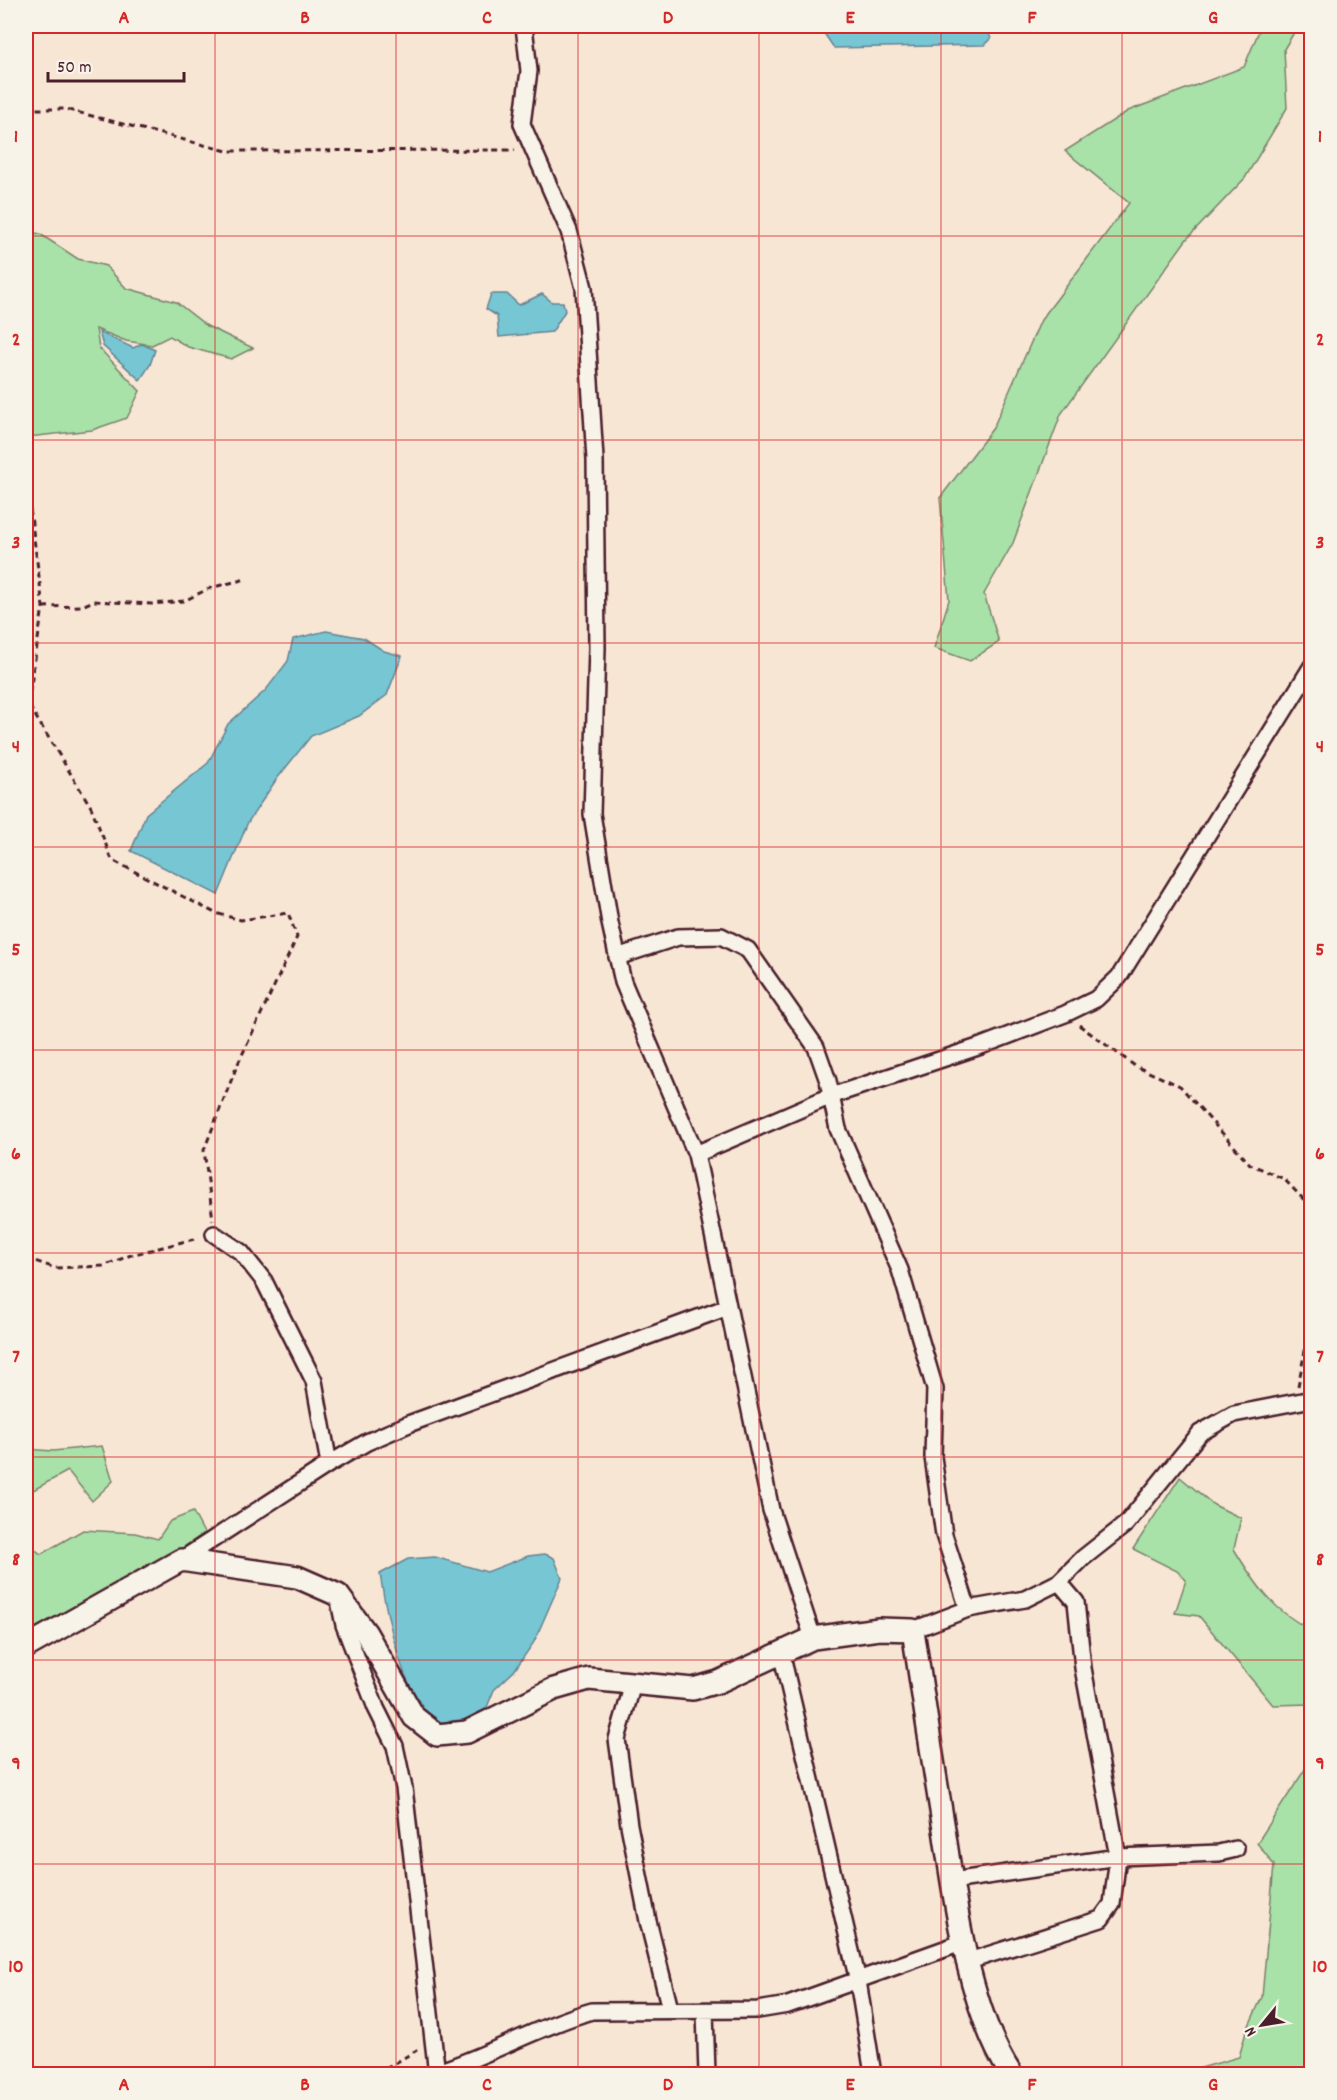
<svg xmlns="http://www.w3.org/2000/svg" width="1337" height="2100" viewBox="0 0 1337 2100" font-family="Dekko,sans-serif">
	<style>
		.green { fill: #a8e2a8; stroke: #79806a; stroke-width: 1.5 }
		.water { fill: #77c6d4; stroke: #658390; stroke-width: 1.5 }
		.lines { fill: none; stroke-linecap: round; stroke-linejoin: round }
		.street-casing { stroke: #4a1f2b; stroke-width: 20 }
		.secondary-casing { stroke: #4a1f2b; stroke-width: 26 }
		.path { stroke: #4a1f2b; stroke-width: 3; stroke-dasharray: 6 4.5; stroke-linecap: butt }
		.street { stroke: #f7f3e8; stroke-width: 15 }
		.secondary { stroke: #f7f3e8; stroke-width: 21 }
		.grid { fill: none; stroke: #d62828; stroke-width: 1.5; stroke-opacity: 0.55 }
		.neatline { fill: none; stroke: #d62828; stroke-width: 2 }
		.grid-label { font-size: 20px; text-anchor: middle; font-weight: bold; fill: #d62828 }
	</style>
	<rect width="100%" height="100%" fill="#f8e6d5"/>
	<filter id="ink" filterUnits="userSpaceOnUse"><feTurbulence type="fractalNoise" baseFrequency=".0167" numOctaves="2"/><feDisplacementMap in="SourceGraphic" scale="12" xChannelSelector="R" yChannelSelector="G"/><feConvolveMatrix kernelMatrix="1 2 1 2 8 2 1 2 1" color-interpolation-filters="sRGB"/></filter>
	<g filter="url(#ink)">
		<!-- green -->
		<path class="green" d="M1261,26H1298L1284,49L1287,108L1245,178L1186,240L1061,414L1013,543L984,594L999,642L970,661L934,648L949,600L940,498L993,428L1041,320L1129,203L1065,151L1128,111L1244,67Z
			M26,231L40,234L78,259L106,266L126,288L176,302L207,326L253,348L231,359L188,347L170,336L152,345L126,341L96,329L99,348L140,391L127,418L92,430L28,437L26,423Z
			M102,1446L113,1481L92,1501L68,1471L26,1494V1449L53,1451Z
			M1180,1477L1214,1505L1241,1518L1234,1549C1256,1585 1273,1611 1311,1630V1704L1273,1705L1199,1616L1175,1613L1186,1580L1177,1571L1133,1549Z
			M193,1512L204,1533L179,1551L26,1633V1543L41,1554L83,1530L135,1533L158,1539L170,1521Z
			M1311,1760L1312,2056L1309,2074H1180L1239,2057L1246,2032L1262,1997L1274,1865L1257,1843Z"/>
		<!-- water -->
		<path class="water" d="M819,26H985L991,38L984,45L834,48Z
			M491,294H507L519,305L542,294L552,302H563L565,311L552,332L499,337L497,316L486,309Z
			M99,332L133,348L142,344L155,350L150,365L140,380L103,346Z
			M326,631L364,638L384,651L402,656L387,695L359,716L311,736L276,780L248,822L218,895L131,851L146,814L208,763L228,724L266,690L288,661L293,639Z
			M545,1554L554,1558L562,1578L534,1642L514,1671L494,1690L485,1712C474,1717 459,1728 446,1726C406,1720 385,1607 380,1574L408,1559L435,1557L487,1572L528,1556Z"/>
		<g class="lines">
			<defs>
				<path id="street" d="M524,26L529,71L522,124L569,231L584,288L595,459L597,648L592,814L610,923L623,982L696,1154L771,1510L813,1638
					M617,957L678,937L721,936L748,950L816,1047L828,1081L838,1129L900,1270L935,1389L933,1457L944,1535L968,1609
					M696,1154L831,1096L981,1046L1065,1014L1096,999L1119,977L1312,666
					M214,1234L241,1252L264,1281L314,1381L329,1464
					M181,1560L329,1464L367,1442L411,1423L728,1307
					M339,1601L344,1625L376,1708L395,1746L404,1788L437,2074
					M913,1630L968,1609L1025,1599L1059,1582L1083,1558L1126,1524L1200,1433L1234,1414L1312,1399
					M781,1652L858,1981L873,2074
					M633,1684L617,1739L629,1825L648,1921L670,2009
					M952,1881L1118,1857L1219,1853L1236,1849
					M969,1961L1101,1919L1112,1904L1118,1857L1083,1668L1076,1602L1059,1582
					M705,2011L707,2074
					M437,2072C490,2055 539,2026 592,2011L758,2010L788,2005L964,1942"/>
				<path id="secondary" d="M26,1647L181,1560L297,1577L338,1595L366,1633L414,1717L437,1735L467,1732L554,1689L589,1679L693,1689L718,1682L813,1638L879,1629L913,1630C923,1696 933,1763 944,1829C955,1904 969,2010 1011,2074"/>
			</defs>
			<!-- street casing -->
			<use href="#street" class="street-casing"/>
			<!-- secondary casing -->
			<use href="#secondary" class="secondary-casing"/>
			<!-- path -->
			<path class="path" d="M26,109H65L227,151L515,150
				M26,478L43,607L28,704L91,807L112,860L215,913L241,920L288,913L297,937L236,1068L204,1150L213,1220
				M43,607L82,606L93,601L152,604L184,601L210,588L246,579
				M1079,1025L1135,1066L1180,1086L1250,1164L1284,1179L1310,1206L1312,1227
				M26,1258L55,1268L103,1266L131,1255L198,1238
				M1298,1386L1312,1315
				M377,2074L417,2050"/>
			<!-- street -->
			<use href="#street" class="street"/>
			<!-- secondary -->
			<use href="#secondary" class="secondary"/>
		</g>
	</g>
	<!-- grid -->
	<path class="grid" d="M215,26V2074M396,26V2074M578,26V2074M759,26V2074M941,26V2074M1122,26V2074M26,236H1312M26,440H1312M26,643H1312M26,847H1312M26,1050H1312M26,1253H1312M26,1457H1312M26,1660H1312M26,1864H1312"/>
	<!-- margin -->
	<rect width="1337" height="2100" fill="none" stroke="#f7f3e8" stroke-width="66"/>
	<!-- north arrow -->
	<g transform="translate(1262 2025) rotate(240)" stroke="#f7f3e8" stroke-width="4.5" paint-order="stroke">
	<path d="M0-4.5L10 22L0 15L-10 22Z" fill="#4a1f2b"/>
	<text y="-9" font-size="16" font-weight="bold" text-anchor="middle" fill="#4a1f2b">N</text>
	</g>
	<!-- scale -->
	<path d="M48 72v9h136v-9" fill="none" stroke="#4a1f2b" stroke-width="3"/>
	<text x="57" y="72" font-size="18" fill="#4a1f2b" stroke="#f7f3e8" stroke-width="4.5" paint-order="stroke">50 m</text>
	<rect x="33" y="33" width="1271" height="2034" class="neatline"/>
	<g class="grid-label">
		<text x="124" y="23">A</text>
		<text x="305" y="23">B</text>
		<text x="487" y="23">C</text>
		<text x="668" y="23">D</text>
		<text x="850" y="23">E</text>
		<text x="1032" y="23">F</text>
		<text x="1213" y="23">G</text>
		<text x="16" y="142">1</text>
		<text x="1320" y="142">1</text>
		<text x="16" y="345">2</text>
		<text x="1320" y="345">2</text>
		<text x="16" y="548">3</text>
		<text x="1320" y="548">3</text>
		<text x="16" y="752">4</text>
		<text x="1320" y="752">4</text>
		<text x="16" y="955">5</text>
		<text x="1320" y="955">5</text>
		<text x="16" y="1159">6</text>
		<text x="1320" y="1159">6</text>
		<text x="16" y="1362">7</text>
		<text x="1320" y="1362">7</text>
		<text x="16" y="1565">8</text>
		<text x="1320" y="1565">8</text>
		<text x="16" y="1769">9</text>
		<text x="1320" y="1769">9</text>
		<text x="16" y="1972">10</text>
		<text x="1320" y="1972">10</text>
		<text x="124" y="2090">A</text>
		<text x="305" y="2090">B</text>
		<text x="487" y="2090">C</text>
		<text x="668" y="2090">D</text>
		<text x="850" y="2090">E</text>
		<text x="1032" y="2090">F</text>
		<text x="1213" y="2090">G</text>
	</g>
</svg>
